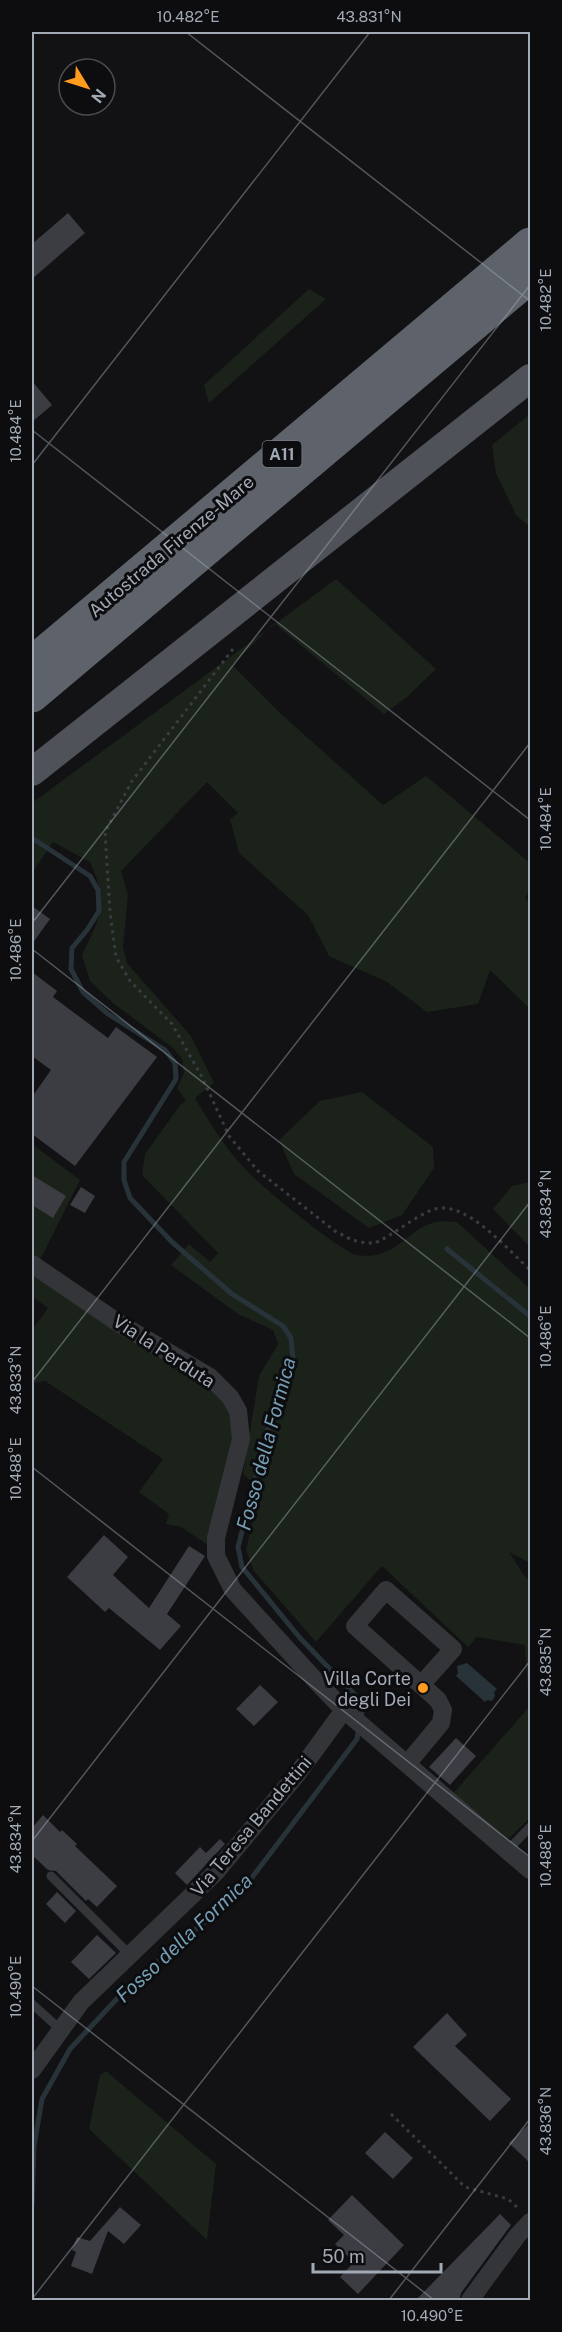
<svg xmlns="http://www.w3.org/2000/svg" width="562" height="2332" viewBox="0 0 562 2332" font-family="'Public Sans',sans-serif">
	<style>
		.green { fill: #1a221a }
		.water { fill: #273339 }
		.lines { fill: none; stroke-linecap: round; stroke-linejoin: round }
		.stream { stroke: #273339; stroke-width: 5 }
		.building { fill: #3c3d42 }
		.path { stroke: #393c40; stroke-width: 3; stroke-dasharray: 3 4.5; stroke-linecap: butt }
		.lane { stroke: #333539; stroke-width: 9 }
		.street { stroke: #333539; stroke-width: 18 }
		.primary { stroke: #4f5259; stroke-width: 28 }
		.highway { stroke: #5e636b; stroke-width: 33 }
		.ticks { fill: none; stroke: #a2aab6; stroke-width: 1.5; stroke-opacity: 0.45 }
		.poi-dot { fill: #ff9b1f; stroke: #0d0d0f; stroke-width: 2 }
		.labels { text-anchor: middle; dominant-baseline: central; stroke-width: 6; stroke-linejoin: round; paint-order: stroke }
		.shield { fill: #0d0d0f; stroke: #757b84; stroke-width: 1.5 }
		.shield-label { font-size: 16px; font-weight: bold; fill: #a2aab6 }
		.street-label { font-size: 18px; fill: #a2aab6; stroke: #0d0d0f }
		.poi-label { font-size: 18px; fill: #a2aab6; stroke: #0d0d0f; text-anchor: end }
		.water-label { font-size: 20px; font-style: italic; fill: #759eb5; stroke: #0d0d0f }
		.neatline { fill: none; stroke: #a2aab6; stroke-width: 2 }
		.ticks-label { font-size: 15px; text-anchor: middle; fill: #a2aab6 }
	</style>
	<rect width="100%" height="100%" fill="#121214"/>
	<!-- green -->
	<path class="green" d="M309,289L326,299L209,403L204,385Z
		M530,414V527L516,515L496,473L492,445Z
		M336,579L436,669L407,697L384,714L274,623L232,665L280,713L383,805L426,776L530,863V889L525,898L530,903V1009L490,970L478,1004L427,1012L387,982L329,956L308,915L239,853L230,819L238,813L207,782L121,871L128,895L123,947L127,963L191,1036L214,1083L195,1098C210,1123 227,1151 248,1172C265,1189 337,1249 357,1255C362,1256 371,1256 376,1255C412,1246 413,1216 457,1222L530,1289V1559L528,1562L509,1552L523,1574L530,1581V1818L496,1851L443,1805L529,1707L525,1645L477,1637L468,1647L382,1566L316,1642L254,1571L246,1550L260,1489L243,1474L259,1376L278,1344L273,1330L238,1314L171,1265L189,1244L210,1262L218,1253L142,1175L145,1154L181,1104L186,1101L177,1088L184,1073L182,1059L173,1048L113,1003L90,981L82,955C101,916 109,904 90,862L53,842L32,873V803Z
		M362,1092L433,1147L434,1168L402,1215L369,1228L294,1174L279,1140L320,1101Z
		M32,1144L80,1180L39,1262L32,1257Z
		M530,1182V1247L493,1209L512,1186Z
		M32,1271L214,1390L234,1419L232,1452L208,1545L181,1527L166,1524L169,1514L139,1492L163,1459L45,1381L32,1383V1330L48,1308L32,1296Z
		M106,2071L216,2164L207,2240L89,2129L100,2075Z"/>
	<!-- water -->
	<path class="water" d="M467,1663L497,1689L494,1692L495,1696L492,1701L487,1700L485,1702L456,1676L458,1673L457,1666Z"/>
	<g class="lines">
		<!-- stream -->
		<path class="stream" d="M32,838L90,876L98,890L99,911L87,930L72,948L71,969L83,992L108,1014L165,1050L175,1063L176,1079L124,1162V1180L130,1198L172,1242L232,1294L283,1326L291,1338L293,1360L270,1422L238,1547L242,1567L300,1638L363,1703L361,1718
			M447,1249L530,1316
			M32,2206L34,2146L42,2099L70,2049L127,1988L244,1888L357,1739L359,1727"/>
	</g>
	<!-- building -->
	<path class="building" d="M68,213L85,233L32,279V244Z
		M32,381L52,405L32,422Z
		M32,906L50,919L32,944Z
		M32,972L57,991L53,997L108,1038L116,1027L157,1057L75,1166L32,1134V1097L51,1070L32,1056Z
		M32,1175L66,1196L53,1218L32,1205Z
		M81,1187L95,1196L85,1213L70,1205Z
		M104,1535L128,1557L113,1575L149,1608L189,1546L205,1556L167,1614L181,1626L160,1650L109,1608L105,1612L67,1577Z
		M260,1685L278,1702L254,1726L236,1709Z
		M456,1738L476,1756L450,1785L429,1767Z
		M43,1815L60,1832L62,1830L77,1844L75,1846L117,1886L97,1907L88,1899L86,1901L56,1871L48,1870L32,1855V1828Z
		M220,1839L225,1844L187,1885L175,1873L200,1847L206,1853Z
		M57,1892L76,1911L65,1923L46,1904Z
		M97,1935L116,1953L89,1979L71,1962Z
		M447,2013L467,2035L455,2046L511,2099L490,2121L413,2047Z
		M531,2122V2164L509,2143Z
		M385,2132L413,2158L393,2179L365,2153Z
		M352,2195L404,2245L358,2294L340,2277L354,2262L335,2244L344,2235L328,2220Z
		M120,2207L141,2225L124,2244L108,2231L92,2274L71,2266L76,2252L72,2250L77,2237L90,2241Z
		M500,2214L511,2225L461,2293L459,2301H415Z"/>
	<g class="lines">
		<!-- path -->
		<path class="path" d="M233,649L132,781L105,832L110,912L116,957L130,981L172,1024L202,1077L229,1136L258,1171L335,1231L352,1240L366,1243H375C395,1234 412,1218 432,1210C464,1197 509,1251 530,1270
			M391,2114L465,2187L508,2199L519,2209"/>
		<!-- lane -->
		<path class="lane" d="M508,1850L530,1827
			M51,1876L130,1955
			M32,2004L60,2029"/>
		<!-- street -->
		<path class="street" d="M32,1264L117,1322L210,1377L230,1397L238,1411L241,1439L216,1538V1556L233,1590L316,1681L344,1710L530,1870
			M407,1764L441,1723L443,1710L438,1700L355,1626L386,1590L453,1649L421,1685
			M32,2070L81,2002L216,1872L298,1773L344,1710
			M470,2300L517,2236L530,2222"/>
		<!-- primary -->
		<path class="primary" d="M32,772L530,378"/>
		<!-- highway -->
		<path class="highway" d="M32,663L530,244
			M32,696L530,277"/>
	</g>
	<!-- ticks -->
	<path class="ticks" d="M186,32L530,301M32,430L530,820M32,465L370,32M32,923L530,285M32,949L530,1338M32,1382L530,743M32,1467L530,1857M32,1841L530,1202M32,1986L434,2300M32,2299L530,1661M389,2300L530,2119"/>
	<!-- markers -->
	<circle class="poi-dot" cx="423" cy="1688" r="6"/>
	<g class="labels">
		<!-- shield labels -->
		<rect class="shield" x="262.5" y="441" width="39" height="26" rx="4.5"/>
		<g class="shield-label">
			<text x="282" y="454">A11</text>
		</g>
		<!-- street labels -->
		<g class="street-label">
			<text transform="translate(171 546) rotate(-40)">Autostrada Firenze-Mare</text>
			<text transform="translate(164 1351) rotate(33)">Via la Perduta</text>
			<text transform="translate(251 1826) rotate(-50)">Via Teresa Bandettini</text>
		</g>
		<!-- poi labels -->
		<g class="poi-label">
			<text x="411" y="1678">Villa Corte<tspan x="411" dy="21">degli Dei</tspan></text>
		</g>
		<!-- water labels -->
		<g class="water-label">
			<text transform="translate(266 1444) rotate(-75)">Fosso della Formica</text>
			<text transform="translate(184 1938) rotate(-43)">Fosso della Formica</text>
		</g>
	</g>
	<!-- border -->
	<rect width="562" height="2332" fill="none" stroke="#0d0d0f" stroke-width="66"/>
	<!-- north arrow -->
	<g transform="translate(87 87) rotate(128)"><circle r="28" fill="#0d0d0f" stroke="#494c52" stroke-width="1.5"/>
	<path d="M0-4.5L10 22L0 15L-10 22Z" fill="#ff9b1f"/>
	<text y="-9" font-size="16" font-weight="bold" text-anchor="middle" fill="#a2aab6">N</text>
	</g>
	<!-- scale -->
	<path d="M313 2263v9h128v-9" fill="none" stroke="#a2aab6" stroke-width="3"/>
	<text x="322" y="2263" font-size="18" fill="#a2aab6" stroke="#0d0d0f" stroke-width="4.5" paint-order="stroke">50 m</text>
	<rect x="33" y="33" width="496" height="2266" class="neatline"/>
	<g class="ticks-label">
		<text x="188" y="22">10.482°E</text>
		<text x="369" y="22">43.831°N</text>
		<text transform="translate(546 300) rotate(-90)" y="5">10.482°E</text>
		<text transform="translate(16 431) rotate(-90)" y="5">10.484°E</text>
		<text transform="translate(546 819) rotate(-90)" y="5">10.484°E</text>
		<text transform="translate(16 950) rotate(-90)" y="5">10.486°E</text>
		<text transform="translate(546 1204) rotate(-90)" y="5">43.834°N</text>
		<text transform="translate(546 1337) rotate(-90)" y="5">10.486°E</text>
		<text transform="translate(16 1380) rotate(-90)" y="5">43.833°N</text>
		<text transform="translate(16 1469) rotate(-90)" y="5">10.488°E</text>
		<text transform="translate(546 1662) rotate(-90)" y="5">43.835°N</text>
		<text transform="translate(16 1839) rotate(-90)" y="5">43.834°N</text>
		<text transform="translate(546 1856) rotate(-90)" y="5">10.488°E</text>
		<text transform="translate(16 1987) rotate(-90)" y="5">10.490°E</text>
		<text transform="translate(546 2121) rotate(-90)" y="5">43.836°N</text>
		<text x="432" y="2321">10.490°E</text>
	</g>
</svg>
